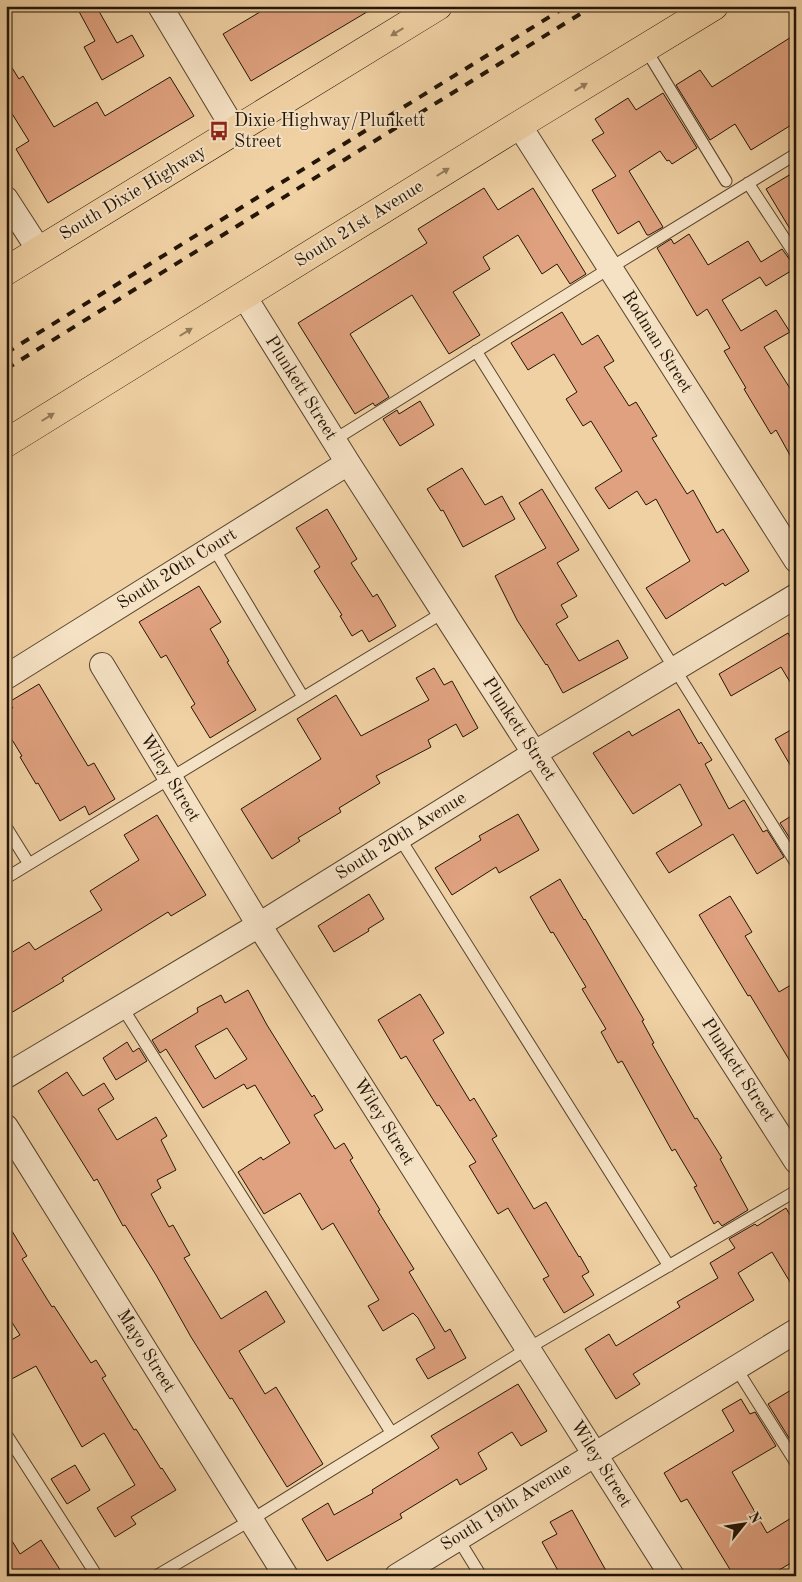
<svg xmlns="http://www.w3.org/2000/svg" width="802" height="1582" viewBox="0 0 802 1582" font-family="'Old Standard TT',serif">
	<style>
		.building { fill: #dfa17f; stroke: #231505; fill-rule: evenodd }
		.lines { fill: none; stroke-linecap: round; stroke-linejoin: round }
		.service-casing { stroke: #56442d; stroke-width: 13 }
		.minor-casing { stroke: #56442d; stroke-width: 26 }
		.primary-casing { stroke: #231505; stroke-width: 29 }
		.service { stroke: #f5e1c4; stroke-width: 11 }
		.minor { stroke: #f5e1c4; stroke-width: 24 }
		.primary { stroke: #f0d1a4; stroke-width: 28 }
		.rail { stroke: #231505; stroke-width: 4; stroke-dasharray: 9 9; stroke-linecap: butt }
		.oneway { fill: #947c5c }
		.labels { text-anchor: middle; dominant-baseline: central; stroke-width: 4; stroke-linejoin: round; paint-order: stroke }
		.poi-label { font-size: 18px; fill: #231505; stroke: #f5e1c4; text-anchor: start }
		.street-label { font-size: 18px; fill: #231505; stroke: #f5e1c4 }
	</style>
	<rect width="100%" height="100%" fill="#f0d1a4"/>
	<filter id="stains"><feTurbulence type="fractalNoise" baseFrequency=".004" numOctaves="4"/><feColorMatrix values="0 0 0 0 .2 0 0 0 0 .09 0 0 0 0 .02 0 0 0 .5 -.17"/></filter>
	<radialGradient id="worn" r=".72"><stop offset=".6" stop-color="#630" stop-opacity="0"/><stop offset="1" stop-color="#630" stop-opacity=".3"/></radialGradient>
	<!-- building -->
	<path class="building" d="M76,6H96L117,43L132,35L144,56L102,80L84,47L95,41Z
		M270,6H377L251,81L223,34Z
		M796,34V122L751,150L735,124L710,140L676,85L700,70L712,87Z
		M6,58L19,79L23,76L54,127L97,102L105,116L170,77L194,116L48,203L16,149L29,141L6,104Z
		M663,93L697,148L672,164L669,160L667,161L660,151L629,171L663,227L649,235H647L639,221L618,234L592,190L616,176L592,140L604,133L595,119L628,98L636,110Z
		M796,171V239L766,189Z
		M484,188L498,210L533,188L586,274L570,284L557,264L542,274L518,235L483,257L490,269L453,292L480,335L449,354L412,295L350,334L389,397L375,406L373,403L355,414L298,323L427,243L418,229Z
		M689,234L708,265L748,241L761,262L782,249L790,260L796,263V268L766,286L760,277L722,300L741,331L776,310L790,332L764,347L796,398V466L776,430L771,434L744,389L746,388L724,351L730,348L707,309L697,316L657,248L671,239L674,244Z
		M562,312L582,345L598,335L614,361L604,367L629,406L636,402L657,436L652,438L687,494L693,490L717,533L723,529L749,571L725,586L723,583L666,619L646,588L690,561L656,499L646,505L637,491L609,509L595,488L622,471L591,421L583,426L566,399L577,392L554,354L528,370L511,343Z
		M420,401L434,425L400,446L383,419L397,410L399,414Z
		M462,468L485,505L502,496L515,519L463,547L443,510L441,511L427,489Z
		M542,489L579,550L557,563L577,596L561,605L568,617L556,624L579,661L618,640L628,658L563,693L547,664L546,665L517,620L495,576L546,548L519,503Z
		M327,509L357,559L351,563L373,597L377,594L396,626L369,642L362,630L352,636L340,616L342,615L314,571L320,567L296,528Z
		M199,586L221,622L210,629L229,661L227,662L256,710L210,738L191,707L195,704L166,655L161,658L139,622Z
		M788,633L796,647V692L781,667L731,696L719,674Z
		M434,668L444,685L452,681L478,728L463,737L456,724L428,740L431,747L376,776L380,783L339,808L341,812L298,838L300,841L272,859L241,809L321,759L297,719L336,695L361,736L429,700L416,678Z
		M39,684L88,766L94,763L115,799L89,815L85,806L60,821L38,783L36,784L20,757L22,756L6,730V713L13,708L9,702Z
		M679,709L699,744L701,742L712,760L705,764L729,809L744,800L763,832L767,830L784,857L757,874L733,834L669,873L656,853L702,825L680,784L633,814L593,753L629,731L632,736Z
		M796,727V775L775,739Z
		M796,813V848L780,823Z
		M518,814L539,850L499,873L496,867L452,895L435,868L481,840L479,836Z
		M157,815L206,895L171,916L168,912L62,978L64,981L6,1016V956L29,942L35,950L102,910L90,891L139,860L124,835Z
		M560,879L584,920L585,919L644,1020L642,1021L654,1043L652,1044L695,1119L697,1118L722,1158L720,1159L748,1210L722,1226L718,1221L714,1224L694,1187L697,1186L675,1149L672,1151L622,1061L618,1063L601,1032L606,1029L582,989L586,987L553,932L551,933L530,897Z
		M369,894L384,919L368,929L369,931L334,952L318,926Z
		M730,896L752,932L745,936L779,992L796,982V1071L750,995L748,996L699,915Z
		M248,990L267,1025L295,1070L312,1097L314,1095L323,1110L314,1115L335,1149L344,1143L353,1158L350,1160L380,1210L378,1211L414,1269L409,1272L445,1332L450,1329L466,1358L428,1379L416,1359L435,1348L418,1318L413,1313L383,1331L368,1306L379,1300L333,1223L322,1230L300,1193L264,1214L238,1172L261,1157L263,1160L290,1143L255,1085L247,1089L244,1084L203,1108L166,1049L160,1053L152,1040L198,1012L197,1008L221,995L225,1003ZM227,1028L247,1059L215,1079L195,1046Z
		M420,994L444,1033L433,1040L470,1101L474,1098L497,1136L492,1139L534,1209L546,1202L579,1257L580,1256L589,1272L582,1276L594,1295L564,1313L543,1279L549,1276L508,1208L498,1214L469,1166L476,1162L439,1105L437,1106L406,1056L401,1059L378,1020Z
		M127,1042L133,1052L139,1048L147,1061L116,1080L103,1058Z
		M67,1072L83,1096L104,1083L114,1099L98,1109L117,1140L156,1117L167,1136L161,1140L176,1170L157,1180L161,1188L151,1194L169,1227L173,1225L190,1255L184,1258L221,1319L266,1291L285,1322L239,1351L265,1394L276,1387L323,1464L287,1487L232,1398L230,1399L191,1337L156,1275L125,1225L123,1226L97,1179L94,1181L38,1091Z
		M786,1208L796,1225V1292L772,1252L738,1273L754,1300L633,1374L640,1384L616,1399L585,1349L609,1334L616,1346L680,1307L677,1302L718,1278L710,1263L735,1248L729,1239L755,1224L757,1226Z
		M6,1221L27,1256L22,1259L52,1307L54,1306L91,1363L96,1360L106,1376L102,1378L134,1430L136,1429L161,1469L162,1468L176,1490L131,1517L136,1524L115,1537L97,1508L135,1485L104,1433L82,1447L36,1366L6,1382V1343L20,1335L6,1313Z
		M518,1384L547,1431L521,1446L512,1432L478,1453L487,1469L460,1485L457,1479L400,1514L402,1518L327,1561L302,1519L328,1503L334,1515L373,1493L372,1490L439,1448L431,1436Z
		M796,1387V1434L789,1438L768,1404Z
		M741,1399L750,1414L755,1412L776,1446L732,1472L767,1533L796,1515V1560L769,1576H734L687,1499L681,1502L664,1473L734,1431L722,1410Z
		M75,1465L90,1490L67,1504L51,1479Z
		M572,1510L609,1576H561L542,1542L557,1534L550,1522Z
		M6,1531L20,1554L41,1540L64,1576H6Z"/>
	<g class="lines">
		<defs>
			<path id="service" d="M645,48L726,181
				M748,183L796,256
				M476,351L796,863
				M334,440L610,268L796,154
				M213,547L303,697
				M6,827L29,864
				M399,837L669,1266
				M6,878L444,612
				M122,1007L391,1432
				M736,1368L796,1463
				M6,1434L97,1576
				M457,1537L481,1576
				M156,1576L251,1520L527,1349L796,1191"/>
			<path id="minor" d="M160,6L235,131
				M519,125L796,560
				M6,199L39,250
				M244,296L348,463L796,1161
				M102,665L259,925L672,1576
				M6,677L348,463
				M6,1076L259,925L535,753L796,596
				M6,1127L286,1576
				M397,1576L796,1331"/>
			<path id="primary" d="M6,271L438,6
				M6,443L519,125L714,6"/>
		</defs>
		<!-- service casing -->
		<use href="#service" class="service-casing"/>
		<!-- minor casing -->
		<use href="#minor" class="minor-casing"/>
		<!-- primary casing -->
		<use href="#primary" class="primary-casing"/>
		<!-- service -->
		<use href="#service" class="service"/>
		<!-- minor -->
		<use href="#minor" class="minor"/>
		<!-- primary -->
		<use href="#primary" class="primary"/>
		<!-- rail -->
		<path class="rail" d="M6,353L567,6
			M6,369L593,6"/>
	</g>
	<!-- one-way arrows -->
	<defs><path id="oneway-solid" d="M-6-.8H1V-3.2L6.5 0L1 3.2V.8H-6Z" transform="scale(1.25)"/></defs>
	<g class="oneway">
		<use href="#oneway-solid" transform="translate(397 32) rotate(149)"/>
		<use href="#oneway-solid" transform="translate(581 87) rotate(-31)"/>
		<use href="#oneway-solid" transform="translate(443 172) rotate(-32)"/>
		<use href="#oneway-solid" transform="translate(186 332) rotate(-32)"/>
		<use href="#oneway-solid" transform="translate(48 417) rotate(-32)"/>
	</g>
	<!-- icons -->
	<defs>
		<symbol id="bus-bare" viewBox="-9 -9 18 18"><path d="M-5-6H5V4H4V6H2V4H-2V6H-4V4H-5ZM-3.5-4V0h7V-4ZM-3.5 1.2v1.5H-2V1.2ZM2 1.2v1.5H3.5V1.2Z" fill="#8f2418" stroke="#f5e1c4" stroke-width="2.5" paint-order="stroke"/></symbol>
	</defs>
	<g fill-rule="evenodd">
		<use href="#bus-bare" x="205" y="117" width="28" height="28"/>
	</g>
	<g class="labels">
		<!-- poi labels -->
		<g class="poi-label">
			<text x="234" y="121">Dixie Highway/Plunkett<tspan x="234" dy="21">Street</tspan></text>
		</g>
		<!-- street labels -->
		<g class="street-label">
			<text transform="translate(133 193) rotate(-31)">South Dixie Highway</text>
			<text transform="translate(359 224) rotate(-32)">South 21st Avenue</text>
			<text transform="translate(657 342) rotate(58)">Rodman Street</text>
			<text transform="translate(301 388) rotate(58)">Plunkett Street</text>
			<text transform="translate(177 569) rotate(-32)">South 20th Court</text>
			<text transform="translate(519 729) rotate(57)">Plunkett Street</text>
			<text transform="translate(170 778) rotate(59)">Wiley Street</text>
			<text transform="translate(401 836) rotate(-32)">South 20th Avenue</text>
			<text transform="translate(738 1070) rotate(57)">Plunkett Street</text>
			<text transform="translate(384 1122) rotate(58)">Wiley Street</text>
			<text transform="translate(146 1351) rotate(58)">Mayo Street</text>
			<text transform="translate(601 1464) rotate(58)">Wiley Street</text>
			<text transform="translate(506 1507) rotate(-32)">South 19th Avenue</text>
		</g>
	</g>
	<!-- margin -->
	<rect width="802" height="1582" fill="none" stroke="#f0d1a4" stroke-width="25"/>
	<rect x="8" y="8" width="787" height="1567" fill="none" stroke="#231505" stroke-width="2.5"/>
	<rect x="12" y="12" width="777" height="1557" fill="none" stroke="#231505"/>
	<!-- north arrow -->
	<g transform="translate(744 1524) rotate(60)" stroke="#f5e1c4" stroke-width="4" paint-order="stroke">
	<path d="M0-4L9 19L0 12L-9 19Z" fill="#231505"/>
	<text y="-8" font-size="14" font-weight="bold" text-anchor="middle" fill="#231505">N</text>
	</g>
	<rect width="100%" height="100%" filter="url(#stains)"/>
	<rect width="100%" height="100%" fill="url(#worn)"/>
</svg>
